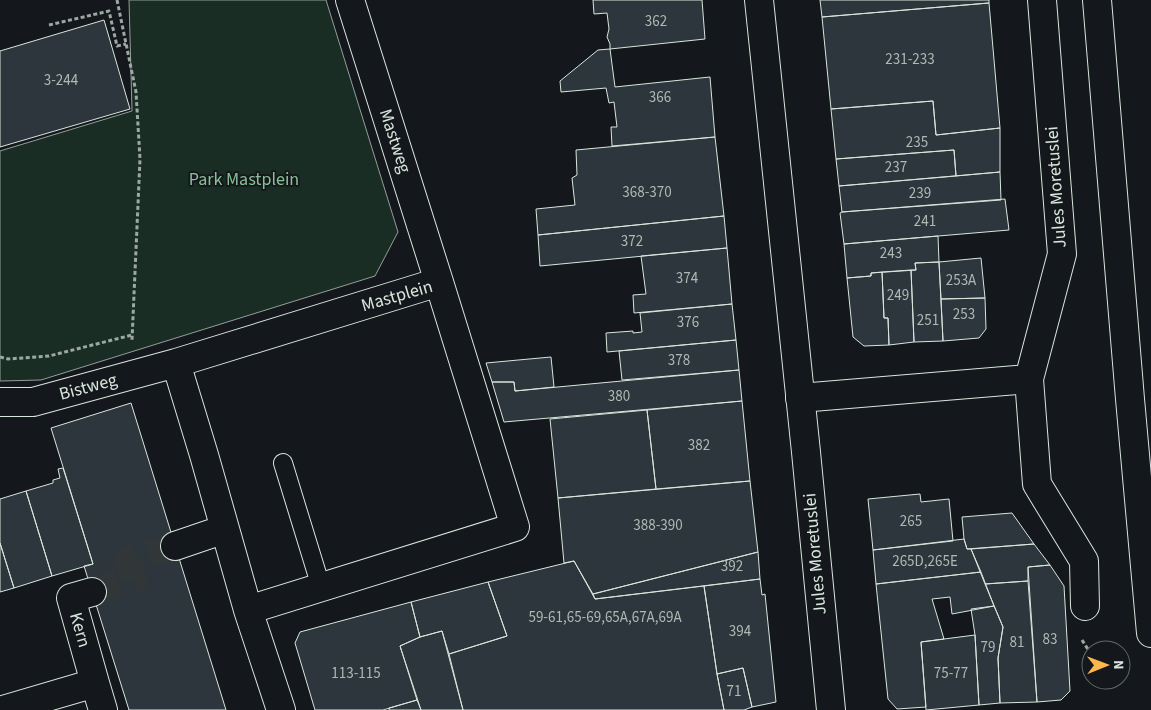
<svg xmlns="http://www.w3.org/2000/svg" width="1151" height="710" viewBox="0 0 1151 710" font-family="'Source Sans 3',sans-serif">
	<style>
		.green { fill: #1a2d24; stroke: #939e99 }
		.building { fill: #2c363c; stroke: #d8e6dc }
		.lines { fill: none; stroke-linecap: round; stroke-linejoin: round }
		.street-tunnel { stroke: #313739; stroke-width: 28; stroke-dasharray: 28 14; stroke-linecap: butt }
		.lane-casing { stroke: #d8e6dc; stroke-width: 20 }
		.street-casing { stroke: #d8e6dc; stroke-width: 30 }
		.secondary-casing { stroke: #d8e6dc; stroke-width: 30 }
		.highway-casing { stroke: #d8e6dc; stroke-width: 30 }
		.path { stroke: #9da8a2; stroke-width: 3; stroke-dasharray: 4 2.5; stroke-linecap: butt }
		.lane { stroke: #14181c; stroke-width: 18 }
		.street { stroke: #14181c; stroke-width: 28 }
		.secondary { stroke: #14181c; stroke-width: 28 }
		.highway { stroke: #14181c; stroke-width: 28 }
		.labels { text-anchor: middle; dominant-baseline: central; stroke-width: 4; stroke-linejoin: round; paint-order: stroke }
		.number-label { font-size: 15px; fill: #adbab4 }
		.street-label { font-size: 18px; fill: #d8e6dc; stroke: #14181c }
		.park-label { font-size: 18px; fill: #8ac095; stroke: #14181c }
	</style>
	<rect width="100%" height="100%" fill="#14181c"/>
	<!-- green -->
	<path class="green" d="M129,0H326L398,232L375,276L41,380L0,381V151L132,111Z"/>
	<!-- building -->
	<path class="building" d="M593,0H702L705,39L610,49V44L607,37L609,29L607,13L594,14Z
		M820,0H989V3L822,17Z
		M989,3L1000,128L936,135L933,101L831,109L822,17Z
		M104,20L130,109L0,147V51Z
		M610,49L615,87L710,77L715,137L612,146L611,127H617L614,102L609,103L606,88L561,92L560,81L598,50Z
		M933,101L936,135L1000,128V172L956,176L954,150L836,159L831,109Z
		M715,137L724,216L538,235L536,209L575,205L572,178L577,175L576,150Z
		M954,150L956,176L839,186L836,159Z
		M1000,172L1001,200L842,212L839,186Z
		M1005,199L1009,230L844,244L840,213L842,212Z
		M724,216L727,248L540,266L538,235Z
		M938,236L939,262L915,263L916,270L871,273V276L847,278L844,244Z
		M727,248L732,304L634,313L633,295L646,294L641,256Z
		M981,258L985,298L941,299L939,262Z
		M939,262L943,341L914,342L911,270H916L915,263Z
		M911,270L914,342L889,345L888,318H884L882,272Z
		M882,272L884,318H888L889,345L864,346L853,337L847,278L871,276V273Z
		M985,298L986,329L979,338L943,341L941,299Z
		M732,304L736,340L607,352L606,333L633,331V333L642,332L640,313Z
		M736,340L739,370L622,380L619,351Z
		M551,357L554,387L515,391L514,382H492L486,363Z
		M739,370L742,401L504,422L492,382H514L515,391Z
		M742,401L750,481L656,489L647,410Z
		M131,403L226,710H129L84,566L93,564L51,428Z
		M647,410L656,489L558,498L550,419Z
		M63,468L93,564L52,576L26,491L53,483V480L60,478L58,469Z
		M750,481L758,552L593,594L574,561L564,563L558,498Z
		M26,491L52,576L14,588L0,543V499Z
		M920,494L921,502L949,499L953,541L873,550L868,499Z
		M1012,513L1034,544L967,549L964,539L962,517Z
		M964,539L967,549H971L981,572L876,584L873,550Z
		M0,543L14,588L0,592Z
		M1034,544L1050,565L1028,567V581L985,584L971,549Z
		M758,552L760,579L595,599L593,594Z
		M574,561L595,599L704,586L717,674L724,710H463L449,654L507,636L488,582Z
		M1050,565L1064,586L1070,691L1061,700L1037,702L1028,567Z
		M981,572L994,606L952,614L950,597L932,599L944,639L921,642L926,707L897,709L888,699L876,584Z
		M760,579L762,595L765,594L776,702L752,707L743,668L717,674L704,586Z
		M1028,581L1037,702L1000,703L998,658L1003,627L985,584Z
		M488,582L507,636L449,654L442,631L420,637L411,602Z
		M411,602L420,637L400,646L417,700L383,710H315L295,643L300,632Z
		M994,606L1003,627L998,658L1000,703L979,705L975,635L971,609Z
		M442,631L463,710H421L400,646L420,637Z
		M975,635L979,705L926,710L921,642Z
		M743,668L752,707L744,710H724L717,674Z
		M417,700L421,710H389V708Z"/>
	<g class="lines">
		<!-- street-tunnel -->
		<path class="street-tunnel" d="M92,592L133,579L128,560L175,546"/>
		<defs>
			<path id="lane" d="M283,463L321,587"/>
			<path id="street" d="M176,363L204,455L248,610L281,710
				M1029,379L1037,484L1084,561L1085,606
				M800,398L1029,379L1062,254L1042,0
				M0,402H33L176,363L439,282
				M175,546L225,529
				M92,592L71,598L95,683
				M248,610L515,527L439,282L350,0
				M3,710L95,683L103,710"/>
			<path id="secondary" d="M759,0L806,452L831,710"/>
			<path id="highway" d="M1097,0L1130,399L1151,633"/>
		</defs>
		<!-- lane casing -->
		<use href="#lane" class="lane-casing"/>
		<!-- street casing -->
		<use href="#street" class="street-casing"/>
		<!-- secondary casing -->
		<use href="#secondary" class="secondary-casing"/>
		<!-- highway casing -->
		<use href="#highway" class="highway-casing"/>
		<!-- path -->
		<path class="path" d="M117,0L136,92L140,159L132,340
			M49,25L109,11L117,46L126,44
			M0,357L8,359L49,356L132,335
			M1082,640L1091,654"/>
		<!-- lane -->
		<use href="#lane" class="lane"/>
		<!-- street -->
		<use href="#street" class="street"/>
		<!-- secondary -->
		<use href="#secondary" class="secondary"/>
		<!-- highway -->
		<use href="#highway" class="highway"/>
	</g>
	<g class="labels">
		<!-- number labels -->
		<g class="number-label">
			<text x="656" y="21">362</text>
			<text x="910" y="59">231-233</text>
			<text x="61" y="80">3-244</text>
			<text x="660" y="97">366</text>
			<text x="917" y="142">235</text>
			<text x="896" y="167">237</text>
			<text x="647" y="192">368-370</text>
			<text x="920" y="193">239</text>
			<text x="925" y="221">241</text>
			<text x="632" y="241">372</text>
			<text x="891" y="253">243</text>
			<text x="687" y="278">374</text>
			<text x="961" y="280">253A</text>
			<text x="898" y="295">249</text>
			<text x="964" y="314">253</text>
			<text x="928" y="320">251</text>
			<text x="688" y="322">376</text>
			<text x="679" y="360">378</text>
			<text x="619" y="396">380</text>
			<text x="699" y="445">382</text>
			<text x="911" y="521">265</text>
			<text x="658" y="525">388-390</text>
			<text x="925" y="561">265D,265E</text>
			<text x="732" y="566">392</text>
			<text x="605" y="617">59-61,65-69,65A,67A,69A</text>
			<text x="740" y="631">394</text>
			<text x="1050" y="639">83</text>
			<text x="1017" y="642">81</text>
			<text x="988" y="647">79</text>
			<text x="356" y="673">113-115</text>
			<text x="951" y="673">75-77</text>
			<text x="734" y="691">71</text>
		</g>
		<!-- street labels -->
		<g class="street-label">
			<text transform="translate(395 141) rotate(72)">Mastweg</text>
			<text transform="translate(1056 187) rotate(-94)">Jules Moretuslei</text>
			<text transform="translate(397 296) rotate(-16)">Mastplein</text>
			<text transform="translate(88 387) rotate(-15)">Bistweg</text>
			<text transform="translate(815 554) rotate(-95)">Jules Moretuslei</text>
			<text transform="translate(80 630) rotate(74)">Kern</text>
		</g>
		<!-- park labels -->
		<g class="park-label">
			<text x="244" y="179">Park Mastplein</text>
		</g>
	</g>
	<!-- north arrow -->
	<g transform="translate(1106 665) rotate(89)"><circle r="24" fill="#14181c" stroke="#626a69"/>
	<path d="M0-4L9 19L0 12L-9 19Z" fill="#ffb74d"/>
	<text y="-8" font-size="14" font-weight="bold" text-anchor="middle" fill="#d8e6dc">N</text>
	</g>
</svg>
